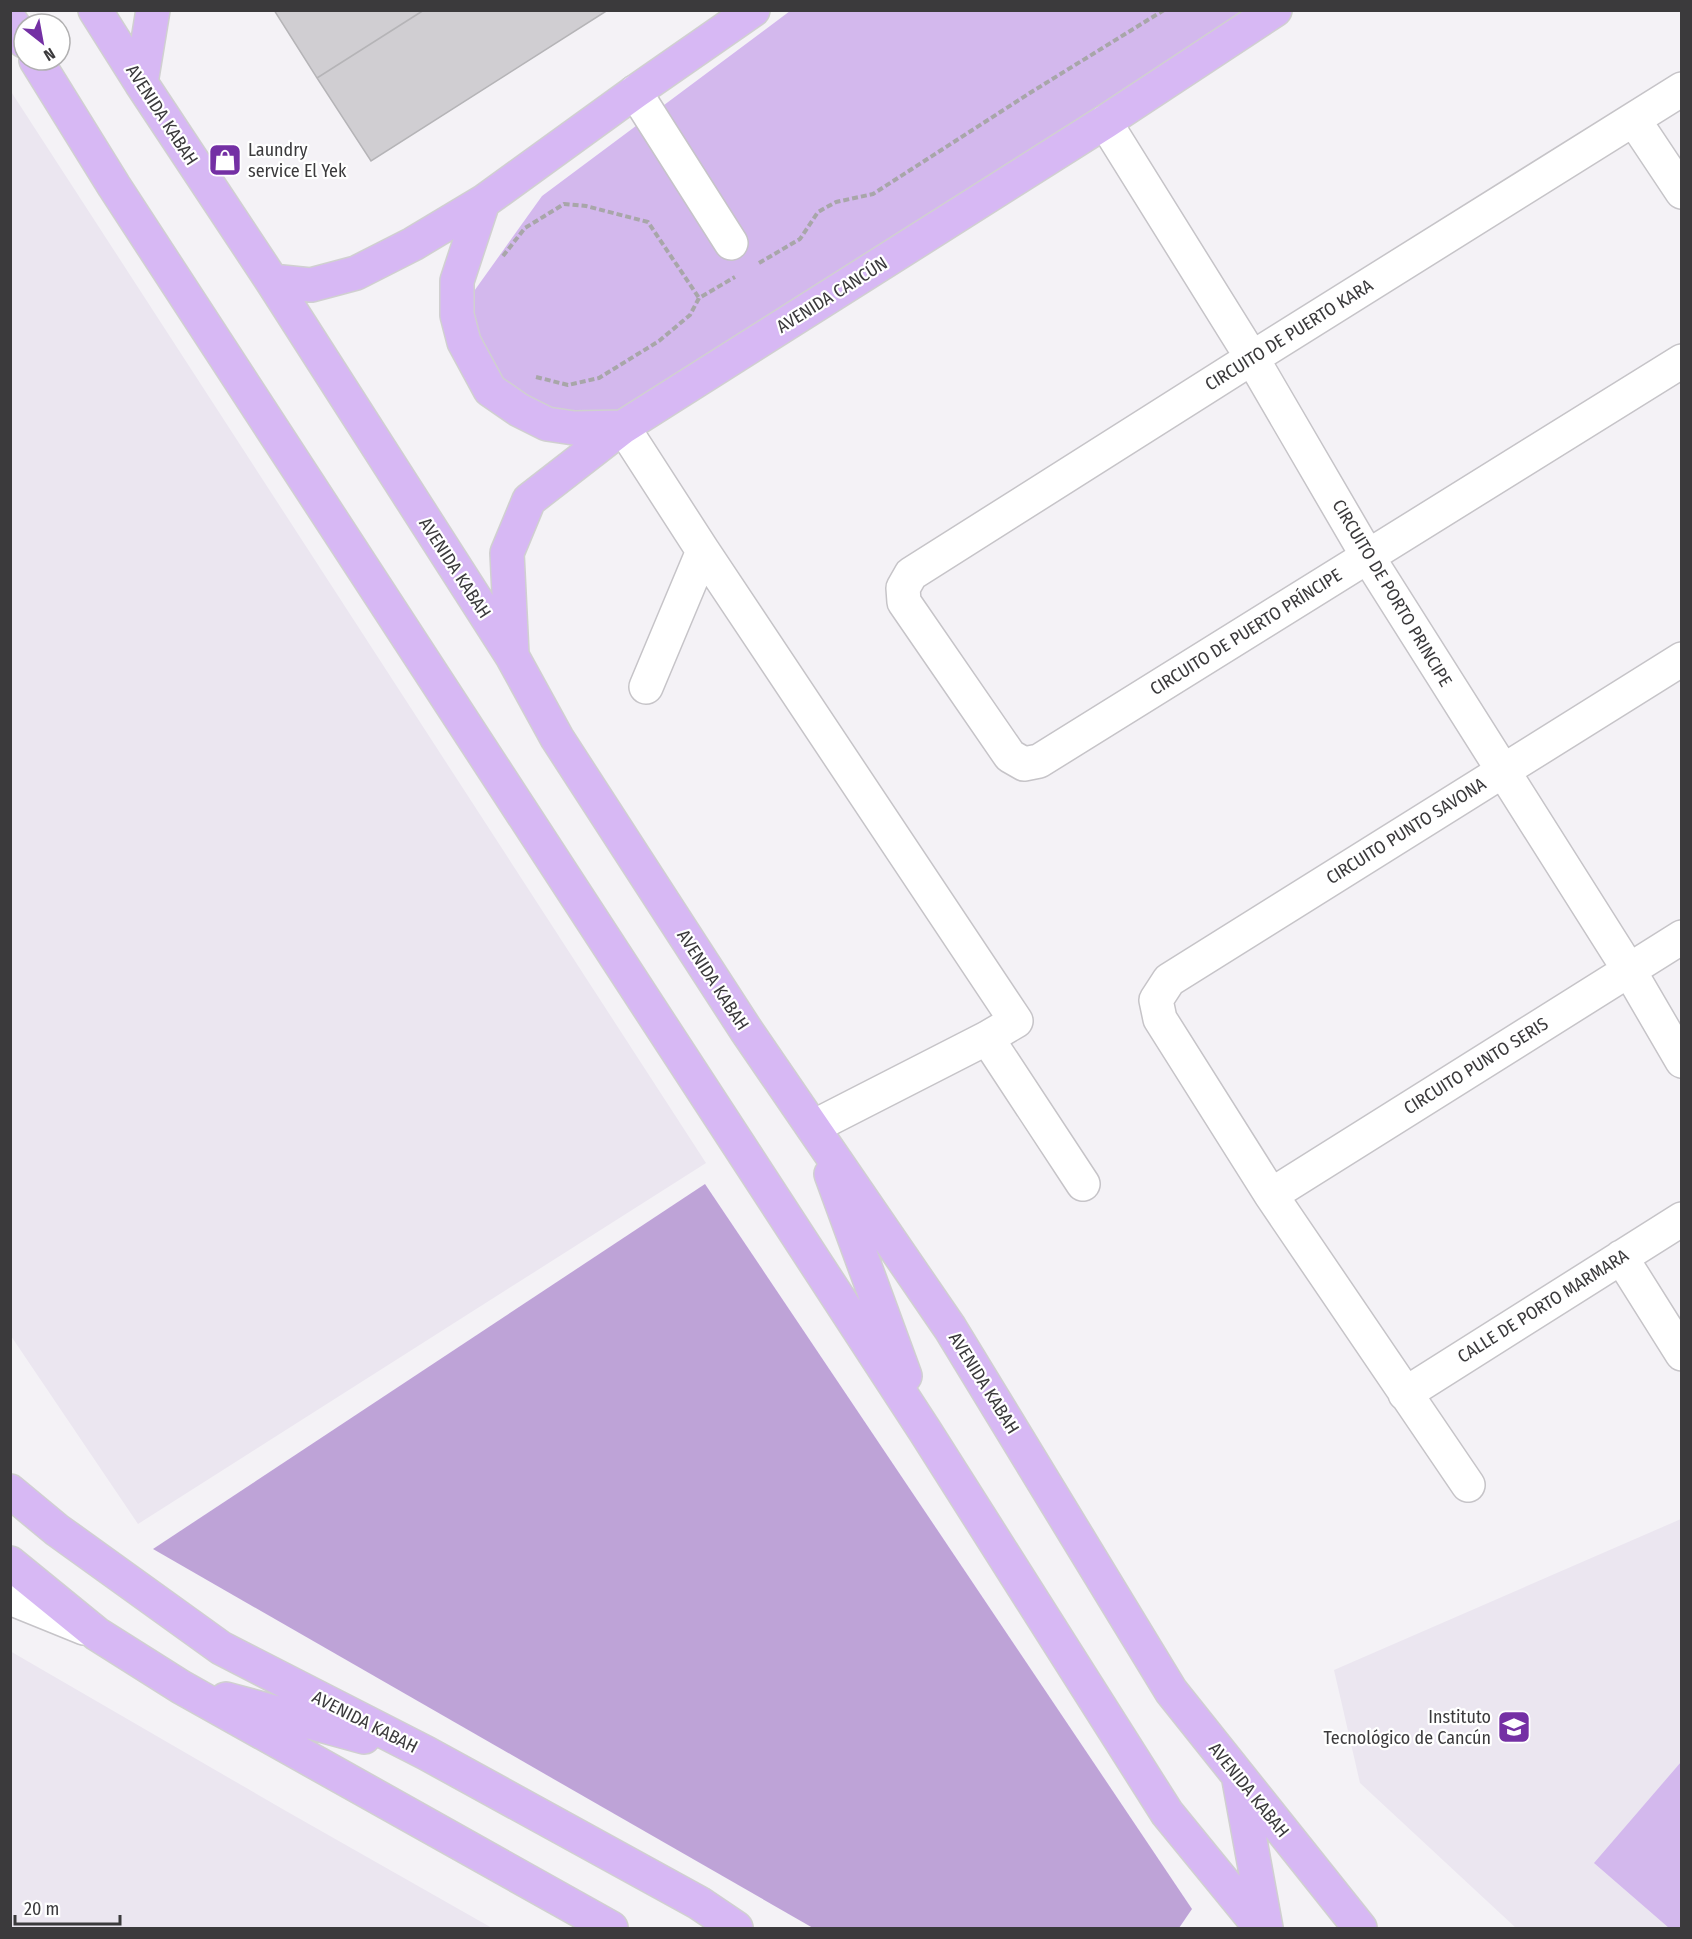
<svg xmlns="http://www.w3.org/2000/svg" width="1692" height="1939" viewBox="0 0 1692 1939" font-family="'Fira Sans Condensed',sans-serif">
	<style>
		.built { fill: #ebe6f0 }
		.green { fill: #d3b8ed }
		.forest { fill: #bea3d7 }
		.building { fill: #d0ced2; stroke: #b5b4b7; stroke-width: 1.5 }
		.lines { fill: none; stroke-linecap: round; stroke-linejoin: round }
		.minor-casing { stroke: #c6c4c8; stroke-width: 36 }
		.major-casing { stroke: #d0d0d0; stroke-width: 36 }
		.path { stroke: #a8a6a9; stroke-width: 4; stroke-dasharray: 6 3; stroke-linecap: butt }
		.minor { stroke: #fff; stroke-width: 33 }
		.major { stroke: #d7b8f4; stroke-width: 33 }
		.labels { text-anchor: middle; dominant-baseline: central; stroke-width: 4.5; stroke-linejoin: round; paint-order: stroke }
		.street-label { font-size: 18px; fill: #3b3a3c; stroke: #fff }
		.poi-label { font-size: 18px; fill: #3b3a3c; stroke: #fff; text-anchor: start }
	</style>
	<rect width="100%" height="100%" fill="#f4f2f6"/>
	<!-- built -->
	<path class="built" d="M10,90L706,1163L138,1524L11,1336Z
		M1681,1519V1928H1516L1360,1783L1334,1670Z
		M10,1651L286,1811L492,1928H11Z"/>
	<!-- green -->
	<path class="green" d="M790,11H1269L623,427L502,398L457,315L542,196Z
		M1681,1762V1928H1669L1594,1863Z"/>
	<!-- forest -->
	<path class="forest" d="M705,1184L1192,1909L1179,1928H813L153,1549Z"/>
	<!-- building -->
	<path class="building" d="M274,10H424L317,78Z
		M424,10H608L371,161L317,78Z"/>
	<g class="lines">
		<defs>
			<path id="minor" d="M1682,89L1252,358L911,574L903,588L904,602L1010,756L1024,764L1039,761L1682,361
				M635,92L731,243
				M1634,120L1682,192
				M1105,122L1252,358L1368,557L1629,970L1682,1061
				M623,427L703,551L646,687
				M703,551L1016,1021L987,1038L813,1127
				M987,1038L1083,1184
				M1271,1195L1682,937
				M1621,1257L1682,1354
				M1405,1394L1682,1219
				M1468,1485L1271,1195L1160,1019L1156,1000L1169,980L1682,659
				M10,1598L84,1628"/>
			<path id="major" d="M95,10L141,83L272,281L512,656L557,738L746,1030L950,1328L1171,1691L1360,1928
				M10,20L24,41
				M36,60L114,186L925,1431L1167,1813L1261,1928
				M141,83L153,10
				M483,202L457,281V315L464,342L490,390L519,410L547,424L574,428L623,427
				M272,281L311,285L356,273L413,244L483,202L635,92L753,10
				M512,654L507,553L529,500L623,427L1105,122L1275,10
				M831,1174L905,1376
				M10,1491L57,1530L221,1648L426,1753L699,1903L736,1928
				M10,1563L97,1634L181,1687L611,1928
				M226,1699L364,1737
				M1239,1780L1266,1928"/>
		</defs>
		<!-- minor casing -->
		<use href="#minor" class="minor-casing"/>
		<!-- major casing -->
		<use href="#major" class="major-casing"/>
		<!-- path -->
		<path class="path" d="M503,256L525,228L564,204L586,206L648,222L699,298
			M759,263L800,239L818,212L836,202L873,194L1033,91L1164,10
			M536,377L568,385L599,378L659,341L690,315L699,298L735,277"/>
		<!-- minor -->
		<use href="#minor" class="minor"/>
		<!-- major -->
		<use href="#major" class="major"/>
	</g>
	<!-- icons -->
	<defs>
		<symbol id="shop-square" viewBox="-11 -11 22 22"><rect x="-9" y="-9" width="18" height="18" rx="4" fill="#7430a4" stroke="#fff"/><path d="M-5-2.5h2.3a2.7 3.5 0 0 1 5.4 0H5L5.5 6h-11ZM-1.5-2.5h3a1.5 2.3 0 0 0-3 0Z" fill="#fff"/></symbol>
		<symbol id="university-square" viewBox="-11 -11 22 22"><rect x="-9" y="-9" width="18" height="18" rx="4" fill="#7430a4" stroke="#fff"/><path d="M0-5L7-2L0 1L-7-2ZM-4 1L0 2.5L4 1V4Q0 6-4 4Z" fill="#fff"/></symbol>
	</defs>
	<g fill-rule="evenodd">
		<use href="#shop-square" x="206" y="141" width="38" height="38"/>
		<use href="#university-square" x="1495" y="1708" width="38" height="38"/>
	</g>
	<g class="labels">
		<!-- street labels -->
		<g class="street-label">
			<text transform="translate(162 115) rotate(57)">AVENIDA KABAH</text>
			<text transform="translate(832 295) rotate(-32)">AVENIDA CANCÚN</text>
			<text transform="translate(1289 335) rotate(-32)">CIRCUITO DE PUERTO KARA</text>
			<text transform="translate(455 568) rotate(57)">AVENIDA KABAH</text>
			<text transform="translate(1392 593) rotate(59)">CIRCUITO DE PORTO PRINCIPE</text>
			<text transform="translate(1246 632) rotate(-32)">CIRCUITO DE PUERTO PRÍNCIPE</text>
			<text transform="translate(1406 831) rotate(-32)">CIRCUITO PUNTO SAVONA</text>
			<text transform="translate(713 980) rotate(57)">AVENIDA KABAH</text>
			<text transform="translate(1476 1066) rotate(-32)">CIRCUITO PUNTO SERIS</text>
			<text transform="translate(1543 1306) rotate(-32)">CALLE DE PORTO MARMARA</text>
			<text transform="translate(984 1383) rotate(58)">AVENIDA KABAH</text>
			<text transform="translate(365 1722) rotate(27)">AVENIDA KABAH</text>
			<text transform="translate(1249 1790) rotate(51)">AVENIDA KABAH</text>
		</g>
		<!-- poi labels -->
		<g class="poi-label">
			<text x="248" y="150">Laundry<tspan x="248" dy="21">service El Yek</tspan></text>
			<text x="1491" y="1717" text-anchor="end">Instituto<tspan x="1491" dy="21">Tecnológico de Cancún</tspan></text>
		</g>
	</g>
	<!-- border -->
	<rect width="1692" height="1939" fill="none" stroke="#3b3a3c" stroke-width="24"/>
	<!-- north arrow -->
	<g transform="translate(42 42) rotate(149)"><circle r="28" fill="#ffffff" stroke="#b1b0b1" stroke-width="1.5"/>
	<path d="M0-4.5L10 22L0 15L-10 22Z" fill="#7430a4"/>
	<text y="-9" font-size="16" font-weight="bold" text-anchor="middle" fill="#3b3a3c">N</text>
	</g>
	<!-- scale -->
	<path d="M15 1915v9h105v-9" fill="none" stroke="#3b3a3c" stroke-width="3"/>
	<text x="24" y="1915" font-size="18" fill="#3b3a3c" stroke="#ffffff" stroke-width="4.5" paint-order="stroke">20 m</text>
</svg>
